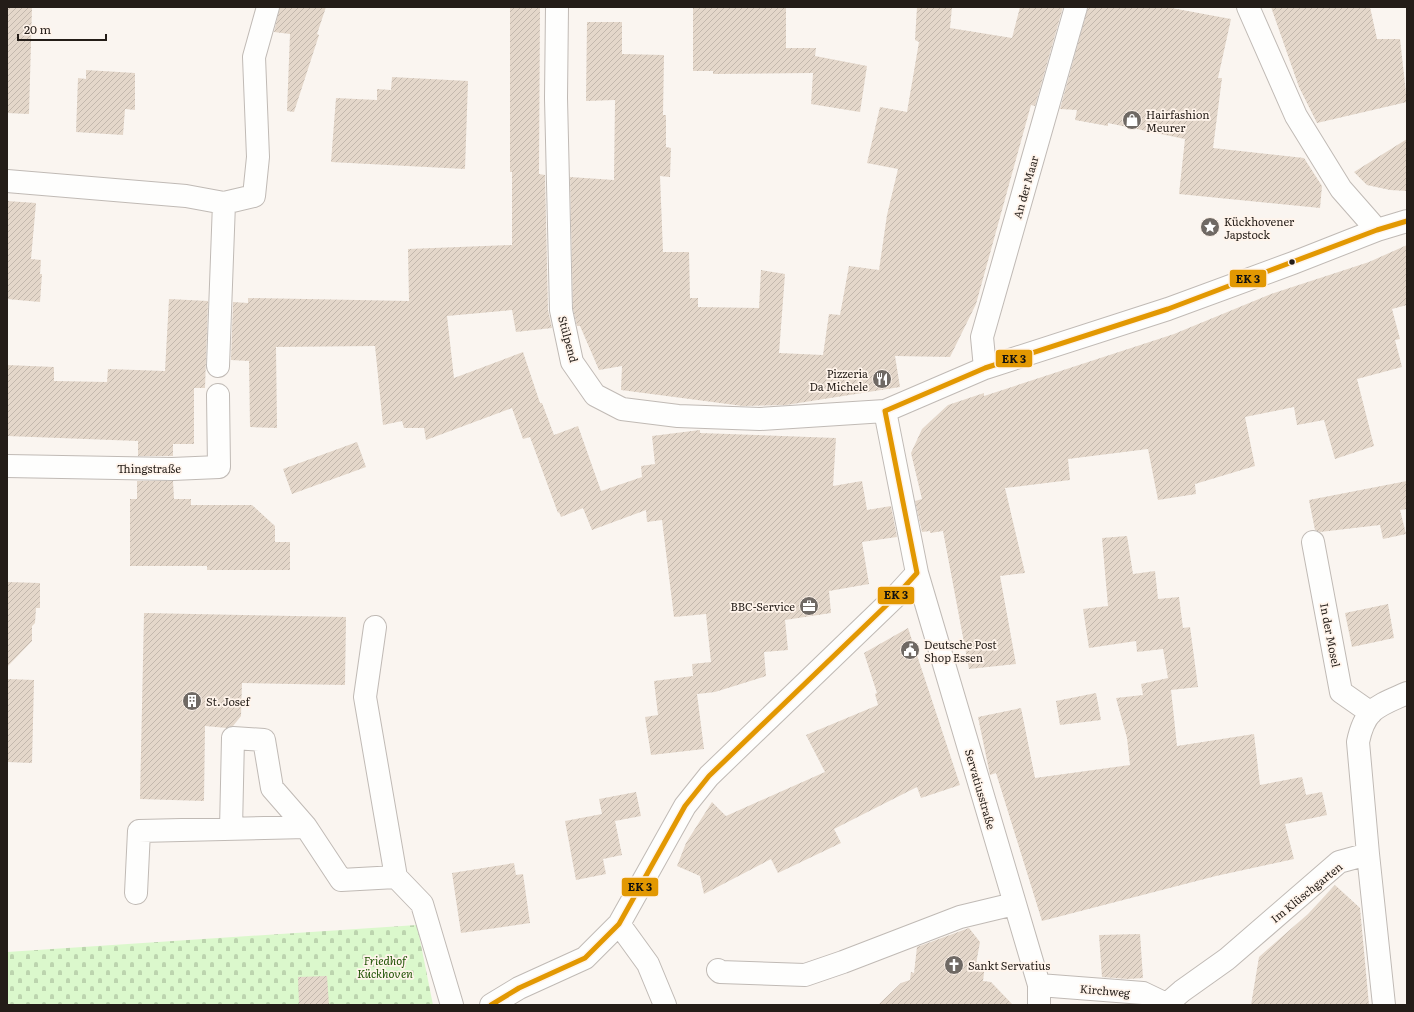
<svg xmlns="http://www.w3.org/2000/svg" width="1414" height="1012" viewBox="0 0 1414 1012" font-family="Literata,serif">
	<style>
		.cemetery { fill: url(#cemetery-stones) }
		.building { fill: url(#building-hatch) }
		.lines { fill: none; stroke-linecap: round; stroke-linejoin: round }
		.minor-casing { stroke: #c0bab5; stroke-width: 24 }
		.minor { stroke: #fefefd; stroke-width: 22 }
		.bus-1-casing { stroke: #fff4eb; stroke-width: 8 }
		.bus-1 { stroke: #e29802; stroke-width: 5 }
		.bus-dot { fill: #241d18; stroke: #fff4eb; stroke-width: 1.5 }
		.labels { text-anchor: middle; dominant-baseline: central; stroke-width: 3.5; stroke-linejoin: round; paint-order: stroke }
		.poi-label { font-size: 11px; fill: #241d18; stroke: #fff4eb; text-anchor: start }
		.street-label { font-size: 11px; fill: #241d18; stroke: #fff4eb }
		.park-label { font-size: 11px; font-style: italic; fill: #1c5101; stroke: #fff4eb }
		.line-badge { stroke: #fff4eb; stroke-width: 1.5 }
		.pale-badge-label { font-size: 11px; text-anchor: middle; font-weight: bold; fill: #111 }
	</style>
	<defs>
		<pattern id="cemetery-stones" width="16" height="16" patternUnits="userSpaceOnUse"><rect width="16" height="16" fill="#dbf8cc"/><path d="M2 7V4a2 2 0 0 1 4 0v3zM10 15v-3a2 2 0 0 1 4 0v3z" fill="#bcd4ae"/></pattern>
		<pattern id="building-hatch" width="6" height="6" patternUnits="userSpaceOnUse"><rect width="6" height="6" fill="#e4d7ca"/><path d="M-1 1l2-2M0 6l6-6M5 7l2-2" fill="none" stroke="#c3b8ad"/></pattern>
	</defs>
	<rect width="100%" height="100%" fill="#faf5f0"/>
	<!-- cemetery -->
	<path class="cemetery" d="M417,925L433,1005H7V952Z"/>
	<!-- building -->
	<path class="building" d="M7,7H32L29,114L7,113Z
		M280,7H326L317,34L319,35L294,112L287,111L290,34L274,32Z
		M510,7H540L539,174L545,175L548,310L552,328L516,332L512,310L447,316L454,378L523,352L540,403H542L554,435L578,426L601,491L642,477L641,466L655,464L652,436L700,430V433L836,438L833,486L862,481L867,510L891,506L897,537L862,542L869,584L829,591L831,613L785,620L788,650L764,652L766,676L715,692L697,694L704,749L651,755L645,717L658,715L654,681L693,676L692,664L711,662L706,614L674,617L662,520L647,522L646,510L592,530L583,508L561,517L559,512L558,513L530,437L523,439L512,408L426,440L424,428H404L402,421L383,425L375,346L276,347L277,428L250,427L249,361L231,360L233,302L248,303V298L409,301L408,249L512,245V172H510Z
		M693,7H786V48H816L815,56L867,66L860,112L811,104L813,73L713,74V71H693Z
		M917,7H952L950,28L1012,38L1020,7H1063L1035,106L1031,105L976,304L950,357L895,356L900,387L786,405L743,406L621,390L622,366L599,370L580,326H577L573,309L570,177L614,180L615,100L586,101L587,22H622V54L664,55L663,115H666V147L671,148L670,177L660,176L663,252H689L690,298H698V307L759,308L761,270L785,274L779,353L823,355L829,314L840,315L849,266L879,270L887,215L898,169L867,163L880,107L907,112L919,42L915,40Z
		M1088,7H1166L1231,19L1218,78H1222L1213,148L1304,158L1322,186L1320,208L1179,194L1185,139L1108,123V126L1075,120L1077,110L1060,109Z
		M1271,7H1370L1377,39H1400L1407,102L1317,123L1299,87Z
		M86,70L135,73V110L125,109L123,135L76,132L78,78L86,79Z
		M392,77L468,81L465,169L331,162L336,98L377,100V89L391,90Z
		M1407,139V191L1390,190L1367,185L1354,172Z
		M7,201L36,203L31,259L41,260L40,274H42L40,302L7,299Z
		M1407,245V305L1392,309L1400,339L1395,340L1402,367L1357,379L1374,446L1335,459L1324,420L1297,425L1294,407L1245,417L1255,466L1195,484L1196,494L1158,500L1148,449L1068,459L1070,480L1005,488L1025,573L1000,576L1016,664L969,669L943,531L930,533V531L922,532L915,501L922,499L911,453L922,429L948,405L984,393V396L1174,334L1271,294L1369,262Z
		M169,299L208,301L205,388H194V444H173V456H138V441L7,436V365L54,367V381L107,382L108,369L165,371Z
		M357,442L366,467L292,494L283,469Z
		M137,481H173L174,499H191V505H252L275,526V542H290V570H207V566H130V499H137Z
		M1407,481V509L1400,510L1406,534L1383,539L1380,525L1320,532L1315,530L1309,500Z
		M1127,536L1133,574L1155,571L1158,599L1179,597L1183,628L1190,627L1198,687L1171,690L1177,746L1254,734L1260,785L1302,777L1306,795L1322,792L1327,815L1285,824L1294,859L1216,876L1042,921L996,773L990,775L978,717L1021,708L1035,778L1130,765L1127,738L1116,698L1143,695L1141,684L1168,678L1163,649L1137,652L1136,641L1089,648L1083,609L1108,606L1102,538Z
		M7,582L40,583V608H36L35,623L32,626V641L7,667Z
		M1388,604L1394,638L1352,647L1345,613Z
		M144,613L346,617L345,685L242,683L241,716L233,726L227,728L205,726L204,801L140,799Z
		M908,628L960,785L921,798L917,787L834,829L841,843L778,873L771,859L704,894L700,876L677,866L686,843L712,802L726,816L825,772L806,735L878,705L875,694L877,693L864,653Z
		M7,679L34,680L32,763L7,762Z
		M1096,693L1101,720L1060,725L1056,701Z
		M636,792L641,816L615,821L622,855L603,859L606,874L576,880L565,821L602,814L599,799Z
		M514,863L516,875L523,874L530,923L461,933L452,873Z
		M1335,885L1360,908L1369,1005H1251L1259,957L1308,914Z
		M969,928L980,942L976,964L985,965L983,981L991,982L1013,1005H878L901,983L910,980L911,972L914,973L917,947Z
		M1140,934L1143,978L1128,979L1102,977L1099,935Z
		M327,976L329,1005H299L298,977Z"/>
	<g class="lines">
		<defs>
			<path id="minor" d="M557,7L556,98L561,310L572,362L595,395L622,409L678,416L760,419L885,411L985,368L1168,309L1293,263L1377,230L1407,221
				M1248,7L1296,116L1341,189L1377,230
				M7,181L186,196L224,203
				M218,366L224,203L254,196L258,157L254,57L268,7
				M985,368L982,337L1076,7
				M7,466L172,469L219,467L218,395
				M1313,542L1341,692L1371,713
				M917,573L1039,985V1005
				M375,627L365,697L396,877
				M231,829L233,738L264,740L272,788L306,827
				M1368,854L1358,742C1365,708 1378,706 1407,693
				M136,893L139,831L306,827L341,880L396,877L422,904L452,1005
				M619,924L648,964L665,1005
				M718,970L720,972L805,975L843,962L960,917L1014,904
				M1039,985L1143,993L1168,1005
				M1167,1004L1182,991L1227,959L1339,862L1368,854L1384,1005
				M491,1005L519,988L585,958L619,924L685,806L709,776L896,596L917,573L885,411"/>
		</defs>
		<!-- minor casing -->
		<use href="#minor" class="minor-casing"/>
		<!-- minor -->
		<use href="#minor" class="minor"/>
		<defs>
			<path id="bus-1" d="M885,411L985,368L1168,309L1377,230L1407,221
				M491,1005L519,988L585,958L619,924L685,806L709,776L896,596L917,573L885,411"/>
		</defs>
		<!-- bus-1 casing -->
		<use href="#bus-1" class="bus-1-casing"/>
		<!-- bus-1 -->
		<use href="#bus-1" class="bus-1"/>
	</g>
	<!-- icons -->
	<defs>
		<symbol id="shop-disc" viewBox="-11 -11 22 22"><circle r="9.5" fill="#6f6964" stroke="#fff4eb"/><path d="M-5-2.5h2.3a2.7 3.5 0 0 1 5.4 0H5L5.5 6h-11ZM-1.5-2.5h3a1.5 2.3 0 0 0-3 0Z" fill="#fff"/></symbol>
		<symbol id="sight-disc" viewBox="-11 -11 22 22"><circle r="9.5" fill="#6f6964" stroke="#fff4eb"/><path d="M0-6L1.8-2.2L6-1.7L2.9 1.2L3.7 5.4L0 3.3L-3.7 5.4L-2.9 1.2L-6-1.7L-1.8-2.2Z" fill="#fff"/></symbol>
		<symbol id="restaurant-disc" viewBox="-11 -11 22 22"><circle r="9.5" fill="#6f6964" stroke="#fff4eb"/><path d="M-5-6h1v4h1v-4h1v4h1v-4h1v5L-1.5 .5V6h-2V.5L-5-1ZM5-6V6H3V1.5H1.5Q1.5-4 5-6Z" fill="#fff"/></symbol>
		<symbol id="office-disc" viewBox="-11 -11 22 22"><circle r="9.5" fill="#6f6964" stroke="#fff4eb"/><path d="M-6-3h4V-5.5h4V-3h4V5H-6ZM-1-4.5V-3h2v-1.5ZM-6 0V1H6V0Z" fill="#fff"/></symbol>
		<symbol id="civic-disc" viewBox="-11 -11 22 22"><circle r="9.5" fill="#6f6964" stroke="#fff4eb"/><path d="M-.6-6.5H3V-4.5H.6V-3L4-1V1h2V6H-6V1h2V-1L-.6-3ZM-1.2 2.5V6h2.4V2.5Z" fill="#fff"/></symbol>
		<symbol id="building-disc" viewBox="-11 -11 22 22"><circle r="9.5" fill="#6f6964" stroke="#fff4eb"/><path d="M-4-6H4V6H1V3H-1V6H-4ZM-2.5-4.3h1.7v1.8h-1.7ZM.8-4.3h1.7v1.8H.8ZM-2.5-1h1.7V.8h-1.7ZM.8-1h1.7V.8H.8Z" fill="#fff"/></symbol>
		<symbol id="church-disc" viewBox="-11 -11 22 22"><circle r="9.5" fill="#6f6964" stroke="#fff4eb"/><path d="M-1.2-6h2.4v3.5h3.3v2.4h-3.3V6h-2.4V-.1h-3.3v-2.4h3.3Z" fill="#fff"/></symbol>
	</defs>
	<g fill-rule="evenodd">
		<use href="#shop-disc" x="1121" y="109" width="22" height="22"/>
		<use href="#sight-disc" x="1199" y="216" width="22" height="22"/>
		<use href="#restaurant-disc" x="871" y="368" width="22" height="22"/>
		<use href="#office-disc" x="798" y="595" width="22" height="22"/>
		<use href="#civic-disc" x="899" y="639" width="22" height="22"/>
		<use href="#building-disc" x="181" y="690" width="22" height="22"/>
		<use href="#church-disc" x="943" y="954" width="22" height="22"/>
	</g>
	<!-- markers -->
	<circle class="bus-dot" cx="1292" cy="262" r="3.5"/>
	<g class="labels">
		<!-- poi labels -->
		<g class="poi-label">
			<text x="1146" y="114">Hairfashion<tspan x="1146" dy="13">Meurer</tspan></text>
			<text x="1224" y="221">Kückhovener<tspan x="1224" dy="13">Japstock</tspan></text>
			<text x="868" y="373" text-anchor="end">Pizzeria<tspan x="868" dy="13">Da Michele</tspan></text>
			<text x="795" y="606" text-anchor="end">BBC-Service</text>
			<text x="924" y="644">Deutsche Post<tspan x="924" dy="13">Shop Essen</tspan></text>
			<text x="206" y="701">St. Josef</text>
			<text x="968" y="965">Sankt Servatius</text>
		</g>
		<!-- street labels -->
		<g class="street-label">
			<text transform="translate(1025 187) rotate(-74)">An der Maar</text>
			<text transform="translate(569 339) rotate(75)">Stülpend</text>
			<text x="149" y="468">Thingstraße</text>
			<text transform="translate(1331 635) rotate(79)">In der Mosel</text>
			<text transform="translate(981 789) rotate(74)">Servatiusstraße</text>
			<text transform="translate(1306 892) rotate(-39)">Im Klüschgarten</text>
			<text transform="translate(1105 990) rotate(5)">Kirchweg</text>
		</g>
		<!-- park labels -->
		<g class="park-label">
			<text x="385" y="960">Friedhof<tspan x="385" dy="13">Kückhoven</tspan></text>
		</g>
	</g>
	<g class="line-badge">
		<rect x="1229" y="269" width="38" height="19" rx="4" fill="#e29802"/>
		<rect x="995" y="349" width="38" height="19" rx="4" fill="#e29802"/>
		<rect x="877" y="586" width="38" height="19" rx="4" fill="#e29802"/>
		<rect x="621" y="877" width="38" height="20" rx="4" fill="#e29802"/>
	</g>
	<g class="pale-badge-label">
		<text x="1248" y="283">EK 3</text>
		<text x="1014" y="363">EK 3</text>
		<text x="896" y="599">EK 3</text>
		<text x="640" y="891">EK 3</text>
	</g>
	<!-- border -->
	<rect width="1414" height="1012" fill="none" stroke="#241d18" stroke-width="16"/>
	<!-- scale -->
	<path d="M18 34v6h88v-6" fill="none" stroke="#241d18" stroke-width="2"/>
	<text x="24" y="34" font-size="12" fill="#241d18" stroke="#fff4eb" stroke-width="3" paint-order="stroke">20 m</text>
</svg>
